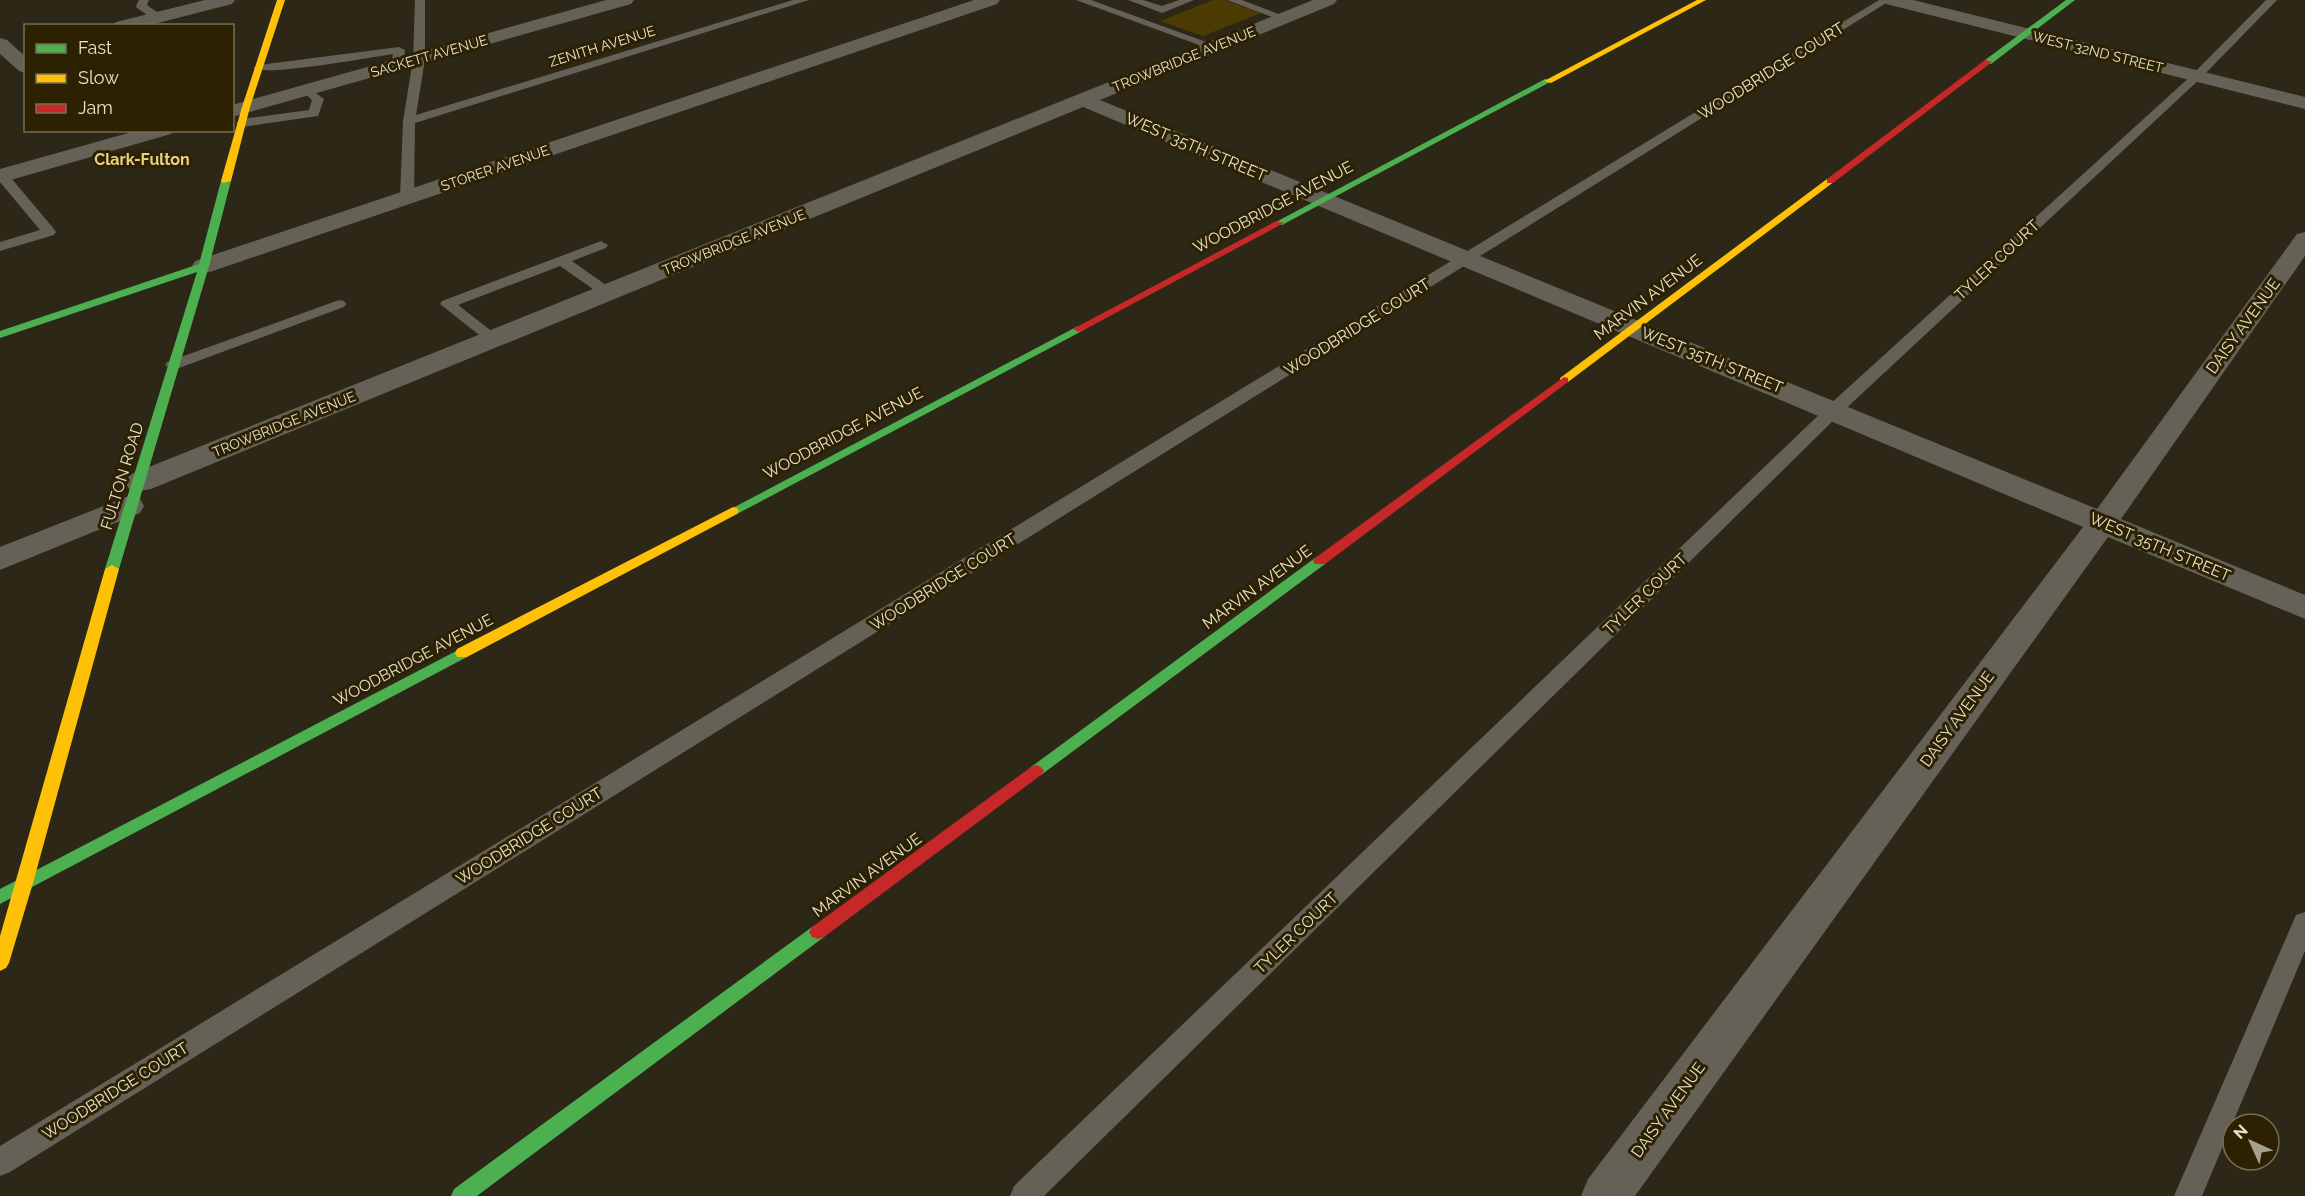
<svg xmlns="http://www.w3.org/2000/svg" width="2305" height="1196" viewBox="0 0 2305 1196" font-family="Raleway,sans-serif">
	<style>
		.green { fill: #4c3c03 }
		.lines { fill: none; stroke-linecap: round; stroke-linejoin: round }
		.lane { fill: #656157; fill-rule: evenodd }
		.street { fill: #656157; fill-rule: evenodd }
		.fast { fill: #4caf50; fill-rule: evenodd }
		.slow { fill: #ffc107; fill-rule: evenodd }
		.jam { fill: #c62828; fill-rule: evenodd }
		.labels { text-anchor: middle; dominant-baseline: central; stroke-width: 6; stroke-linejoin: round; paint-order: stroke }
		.far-street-label { font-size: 14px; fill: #e8e1d0; stroke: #2c2202 }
		.street-label { font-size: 16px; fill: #e8e1d0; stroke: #2c2202 }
		.far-quarter-label { font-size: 16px; font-weight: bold; fill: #ebd084; stroke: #2c2202 }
	</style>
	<rect width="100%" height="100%" fill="#2c2716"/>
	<!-- green -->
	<path class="green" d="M1213,0H1224L1261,13L1203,36L1160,21Z"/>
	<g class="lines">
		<!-- lane -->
		<path class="lane" d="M139,0H149L147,5L161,15V19H153L137,8L136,6Z
			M415,0H425V59L416,115L793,0H809L415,123L414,198L407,202L400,198L403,121L413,59Z
			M1076,0H1091L1220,47L1218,49H1210Z
			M1128,0H1143L1162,6L1179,0H1194L1162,13Z
			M1227,0H1242L1289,18L1280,20Z
			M1879,0H1891L10,1172L0,1176V1146Z
			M2266,0H2277L2201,78L1840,414L1044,1196H1010L1014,1186L1828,406L2193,74Z
			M399,47L405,50L403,65L397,68L391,65L393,54C372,57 264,77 253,68L259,65Z
			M307,87L324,99L318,116L242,127L236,123L242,119L309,110L312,100L301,90Z
			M0,171L6,172L54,229L56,232L54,235L0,251V242L40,230L0,182Z
			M601,241L608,245L606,248L572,261L613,290L615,293L613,296H603L560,266L458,305L498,336L501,339L498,342H488L440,304L442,301Z
			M339,300L344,301L346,304L344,307L179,368L173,370L165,365L167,362Z
			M2305,912V951L2202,1196H2174L2293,922L2296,915Z"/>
		<!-- street -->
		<path class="street" d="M205,0H235L232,4L146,26H113L116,22Z
			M606,0H634L631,4L232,117V105Z
			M974,0H1000L997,4L213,271L204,273L195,271L192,266L195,261Z
			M1313,0H1337L1334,4L1100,100L2097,509L2297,234L2305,232V256L2121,519L2305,595V619L2108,537L1635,1196H1581L1588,1179L2083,527L1083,107L151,489L140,491L129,489L125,482L129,475Z
			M1883,0H1913L2305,97V109L1886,4Z
			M0,38L7,40L26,57V73L19,71L0,54Z
			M139,130H174L171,134L0,183V169Z
			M129,496L140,499L144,506L140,513L0,570V547Z"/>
		<!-- fast -->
		<path class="fast" d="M2066,0H2075L1991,64H1985V60Z
			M1545,79L1552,81L1282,225L1274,223Z
			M226,178L231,181L209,266L119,569L112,573L107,572L105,569L197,272L0,338V331L199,264L221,181Z
			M1078,326L1083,329L1082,331L737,514L733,515L727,511Z
			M1320,557L1325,558L1327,561L1325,564L1041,775L1036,777L1031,775L1028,771L1031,767L1315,558Z
			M462,648L467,649L469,653L467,657L0,904V889Z
			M818,925L824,927L827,932L824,937L477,1196H451L454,1189L812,927Z"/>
		<!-- slow -->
		<path class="slow" d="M277,0H285L250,107L231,181L223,183L221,181L242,107Z
			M1697,0H1706L1551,83L1544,81Z
			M1827,179L1835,181L1568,382H1560V378Z
			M733,507L737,508L739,511L737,514L467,657H457L455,653L457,649Z
			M112,565L119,569L33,883L9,963L6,968L0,971V936L105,569Z"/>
		<!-- jam -->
		<path class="jam" d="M1985,60L1992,62L1833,183H1827V179Z
			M1276,221L1284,223L1082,331L1078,332L1073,329Z
			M1564,377L1568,378V382L1325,564H1315L1313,561L1315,558Z
			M1036,765L1041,767L1044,771L1041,775L824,937L818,939L812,937L809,932L812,927L1031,767Z"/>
	</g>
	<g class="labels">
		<!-- far-street labels -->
		<g class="far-street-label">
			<text transform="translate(602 46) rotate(-17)">ZENITH AVENUE</text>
			<text transform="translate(2098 52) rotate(14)">WEST 32ND STREET</text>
			<text transform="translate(429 56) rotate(-16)">SACKETT AVENUE</text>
			<text transform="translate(1184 59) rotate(-22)">TROWBRIDGE AVENUE</text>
			<text transform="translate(495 168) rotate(-19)">STORER AVENUE</text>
			<text transform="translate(734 242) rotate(-22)">TROWBRIDGE AVENUE</text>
			<text transform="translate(284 424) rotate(-22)">TROWBRIDGE AVENUE</text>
		</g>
		<!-- street labels -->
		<g class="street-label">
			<text transform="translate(1771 71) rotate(-32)">WOODBRIDGE COURT</text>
			<text transform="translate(1196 147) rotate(23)">WEST 35TH STREET</text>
			<text transform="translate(1273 207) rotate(-28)">WOODBRIDGE AVENUE</text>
			<text transform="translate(1997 260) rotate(-43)">TYLER COURT</text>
			<text transform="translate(1648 297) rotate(-37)">MARVIN AVENUE</text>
			<text transform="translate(2243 326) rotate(-54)">DAISY AVENUE</text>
			<text transform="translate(1357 327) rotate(-32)">WOODBRIDGE COURT</text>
			<text transform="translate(1712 360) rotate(22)">WEST 35TH STREET</text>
			<text transform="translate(843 433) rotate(-28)">WOODBRIDGE AVENUE</text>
			<text transform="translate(122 476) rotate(-73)">FULTON ROAD</text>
			<text transform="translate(2160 547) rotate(23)">WEST 35TH STREET</text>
			<text transform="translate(943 582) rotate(-32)">WOODBRIDGE COURT</text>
			<text transform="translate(1257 587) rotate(-36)">MARVIN AVENUE</text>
			<text transform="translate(1645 594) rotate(-44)">TYLER COURT</text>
			<text transform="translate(413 660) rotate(-28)">WOODBRIDGE AVENUE</text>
			<text transform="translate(1957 719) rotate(-54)">DAISY AVENUE</text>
			<text transform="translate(529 836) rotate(-32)">WOODBRIDGE COURT</text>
			<text transform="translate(867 875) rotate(-36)">MARVIN AVENUE</text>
			<text transform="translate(1296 933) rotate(-44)">TYLER COURT</text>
			<text transform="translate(115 1091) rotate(-32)">WOODBRIDGE COURT</text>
			<text transform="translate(1668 1110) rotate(-54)">DAISY AVENUE</text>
		</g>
		<!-- far-quarter labels -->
		<g class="far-quarter-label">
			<text x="142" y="159">Clark-Fulton</text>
		</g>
	</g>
	<!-- legend -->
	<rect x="24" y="24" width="210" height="108" fill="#2c2202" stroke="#776e54" stroke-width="1.5"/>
	<rect x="36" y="44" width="30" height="9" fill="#4caf50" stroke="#776e54" stroke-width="1.5"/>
	<text x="78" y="54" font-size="18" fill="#e8e1d0">Fast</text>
	<rect x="36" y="74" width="30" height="9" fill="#ffc107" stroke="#776e54" stroke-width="1.5"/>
	<text x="78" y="84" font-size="18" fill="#e8e1d0">Slow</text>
	<rect x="36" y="104" width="30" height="9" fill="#c62828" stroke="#776e54" stroke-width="1.5"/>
	<text x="78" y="114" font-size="18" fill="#e8e1d0">Jam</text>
	<!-- north arrow -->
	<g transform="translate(2251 1142) rotate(315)"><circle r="28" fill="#2c2202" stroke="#776e54" stroke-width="1.5"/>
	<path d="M0-4.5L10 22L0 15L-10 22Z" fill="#a6a08f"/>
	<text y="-9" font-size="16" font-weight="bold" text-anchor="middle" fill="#e8e1d0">N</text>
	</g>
</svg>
